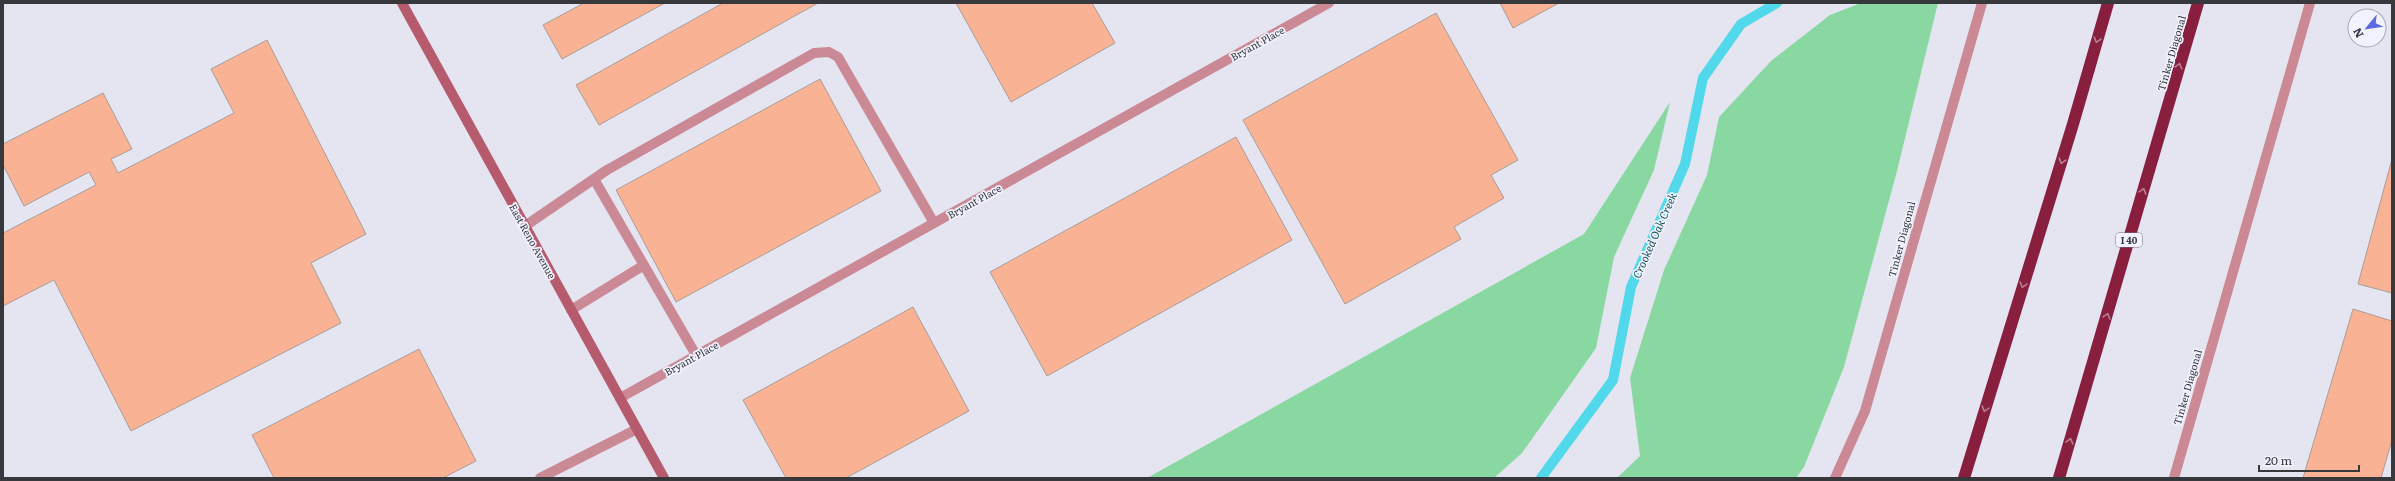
<svg xmlns="http://www.w3.org/2000/svg" width="2395" height="481" viewBox="0 0 2395 481" font-family="Literata,serif">
	<style>
		.green { fill: #8ad8a1 }
		.lines { fill: none; stroke-linecap: round; stroke-linejoin: round }
		.stream { stroke: #51d8ea; stroke-width: 10 }
		.building { fill: #fab294; stroke: #a99d98 }
		.service { stroke: #ca8994; stroke-width: 10 }
		.minor { stroke: #ca8994; stroke-width: 10 }
		.tertiary { stroke: #ca8994; stroke-width: 10 }
		.secondary { stroke: #b65a6d; stroke-width: 10 }
		.motorway { stroke: #891f3e; stroke-width: 12 }
		.oneway { stroke: #b87e94 }
		.labels { text-anchor: middle; dominant-baseline: central; stroke-width: 3.5; stroke-linejoin: round; paint-order: stroke }
		.shield { fill: #f1f2fe; stroke: #6f7076; stroke-width: 1 }
		.shield-label { font-size: 9px; font-weight: bold; fill: #37383c }
		.street-label { font-size: 10px; fill: #37383c; stroke: #f1f2fe }
		.water-label { font-size: 11px; font-style: italic; fill: #185259; stroke: #f1f2fe }
	</style>
	<rect width="100%" height="100%" fill="#e4e5f1"/>
	<!-- green -->
	<path class="green" d="M1861,3H1938L1897,171L1844,367L1804,467L1796,478H1617L1640,456L1630,378L1664,270L1707,175L1719,117L1771,61L1830,15Z
		M1670,102L1654,170L1614,257L1596,348L1522,453L1494,478H1147L1584,234Z"/>
	<g class="lines">
		<!-- stream -->
		<path class="stream" d="M1541,478L1613,380L1631,287L1685,164L1703,78L1741,24L1777,3"/>
	</g>
	<!-- building -->
	<path class="building" d="M584,3H665L562,59L543,25Z
		M723,3H818L599,125L576,85Z
		M956,3H1092L1115,43L1011,102Z
		M1500,3H1559L1513,28Z
		M1436,13L1518,160L1491,175L1504,198L1454,227L1461,239L1345,304L1243,120Z
		M267,40L366,234L311,263L341,323L131,431L54,280L3,306V233L96,185L89,172L24,206L3,165V144L103,93L132,149L111,159L118,173L234,113L211,69Z
		M820,79L881,191L676,302L616,190Z
		M1236,137L1292,240L1047,376L990,272Z
		M2392,159V293L2358,284Z
		M913,307L969,411L846,478H786L743,400Z
		M2353,309L2392,321V440L2381,478H2303Z
		M419,349L476,461L443,478H274L252,435Z"/>
	<g class="lines">
		<!-- service -->
		<path class="service" d="M594,179L696,355
			M525,226L607,170L814,53L829,52L838,57L934,223
			M571,310L644,265
			M540,478L637,429"/>
		<!-- minor -->
		<path class="minor" d="M620,398L1329,3"/>
		<!-- tertiary -->
		<path class="tertiary" d="M1835,478L1865,411L1982,3
			M2174,478L2310,3"/>
		<!-- secondary -->
		<path class="secondary" d="M402,3L664,478"/>
		<!-- motorway -->
		<path class="motorway" d="M1964,478L2073,124L2108,3
			M2059,478L2198,3"/>
	</g>
	<!-- one-way arrows -->
	<defs><path id="oneway-chevron" d="M-2-3.5L2.5 0L-2 3.5" fill="none" stroke-width="1.6" stroke-linecap="round" stroke-linejoin="round"/></defs>
	<g class="oneway">
		<use href="#oneway-chevron" transform="translate(2097 40) rotate(106)"/>
		<use href="#oneway-chevron" transform="translate(2179 66) rotate(-74)"/>
		<use href="#oneway-chevron" transform="translate(2062 161) rotate(107)"/>
		<use href="#oneway-chevron" transform="translate(2143 191) rotate(-74)"/>
		<use href="#oneway-chevron" transform="translate(2023 285) rotate(107)"/>
		<use href="#oneway-chevron" transform="translate(2107 316) rotate(-74)"/>
		<use href="#oneway-chevron" transform="translate(1985 409) rotate(107)"/>
		<use href="#oneway-chevron" transform="translate(2070 441) rotate(-74)"/>
	</g>
	<g class="labels">
		<!-- shield labels -->
		<rect class="shield" x="2116" y="233" width="26" height="14" rx="3"/>
		<g class="shield-label">
			<text x="2129" y="240">I 40</text>
		</g>
		<!-- street labels -->
		<g class="street-label">
			<text transform="translate(1257 43) rotate(-29)">Bryant Place</text>
			<text transform="translate(2171 53) rotate(-74)">Tinker Diagonal</text>
			<text transform="translate(974 201) rotate(-29)">Bryant Place</text>
			<text transform="translate(1901 239) rotate(-75)">Tinker Diagonal</text>
			<text transform="translate(533 241) rotate(61)">East Reno Avenue</text>
			<text transform="translate(691 358) rotate(-29)">Bryant Place</text>
			<text transform="translate(2187 387) rotate(-74)">Tinker Diagonal</text>
		</g>
		<!-- water labels -->
		<g class="water-label">
			<text transform="translate(1654 235) rotate(-66)">Crooked Oak Creek</text>
		</g>
	</g>
	<!-- border -->
	<rect width="2395" height="481" fill="none" stroke="#37383c" stroke-width="8"/>
	<!-- north arrow -->
	<g transform="translate(2367 28) rotate(241)"><circle r="19" fill="#f1f2fe" stroke="#a7a8b0"/>
	<path d="M0-3L7 15L0 10L-7 15Z" fill="#5d6ae1"/>
	<text y="-6" font-size="11" font-weight="bold" text-anchor="middle" fill="#37383c">N</text>
	</g>
	<!-- scale -->
	<path d="M2259 465v6h100v-6" fill="none" stroke="#37383c" stroke-width="2"/>
	<text x="2265" y="465" font-size="12" fill="#37383c" stroke="#f1f2fe" stroke-width="3" paint-order="stroke">20 m</text>
</svg>
